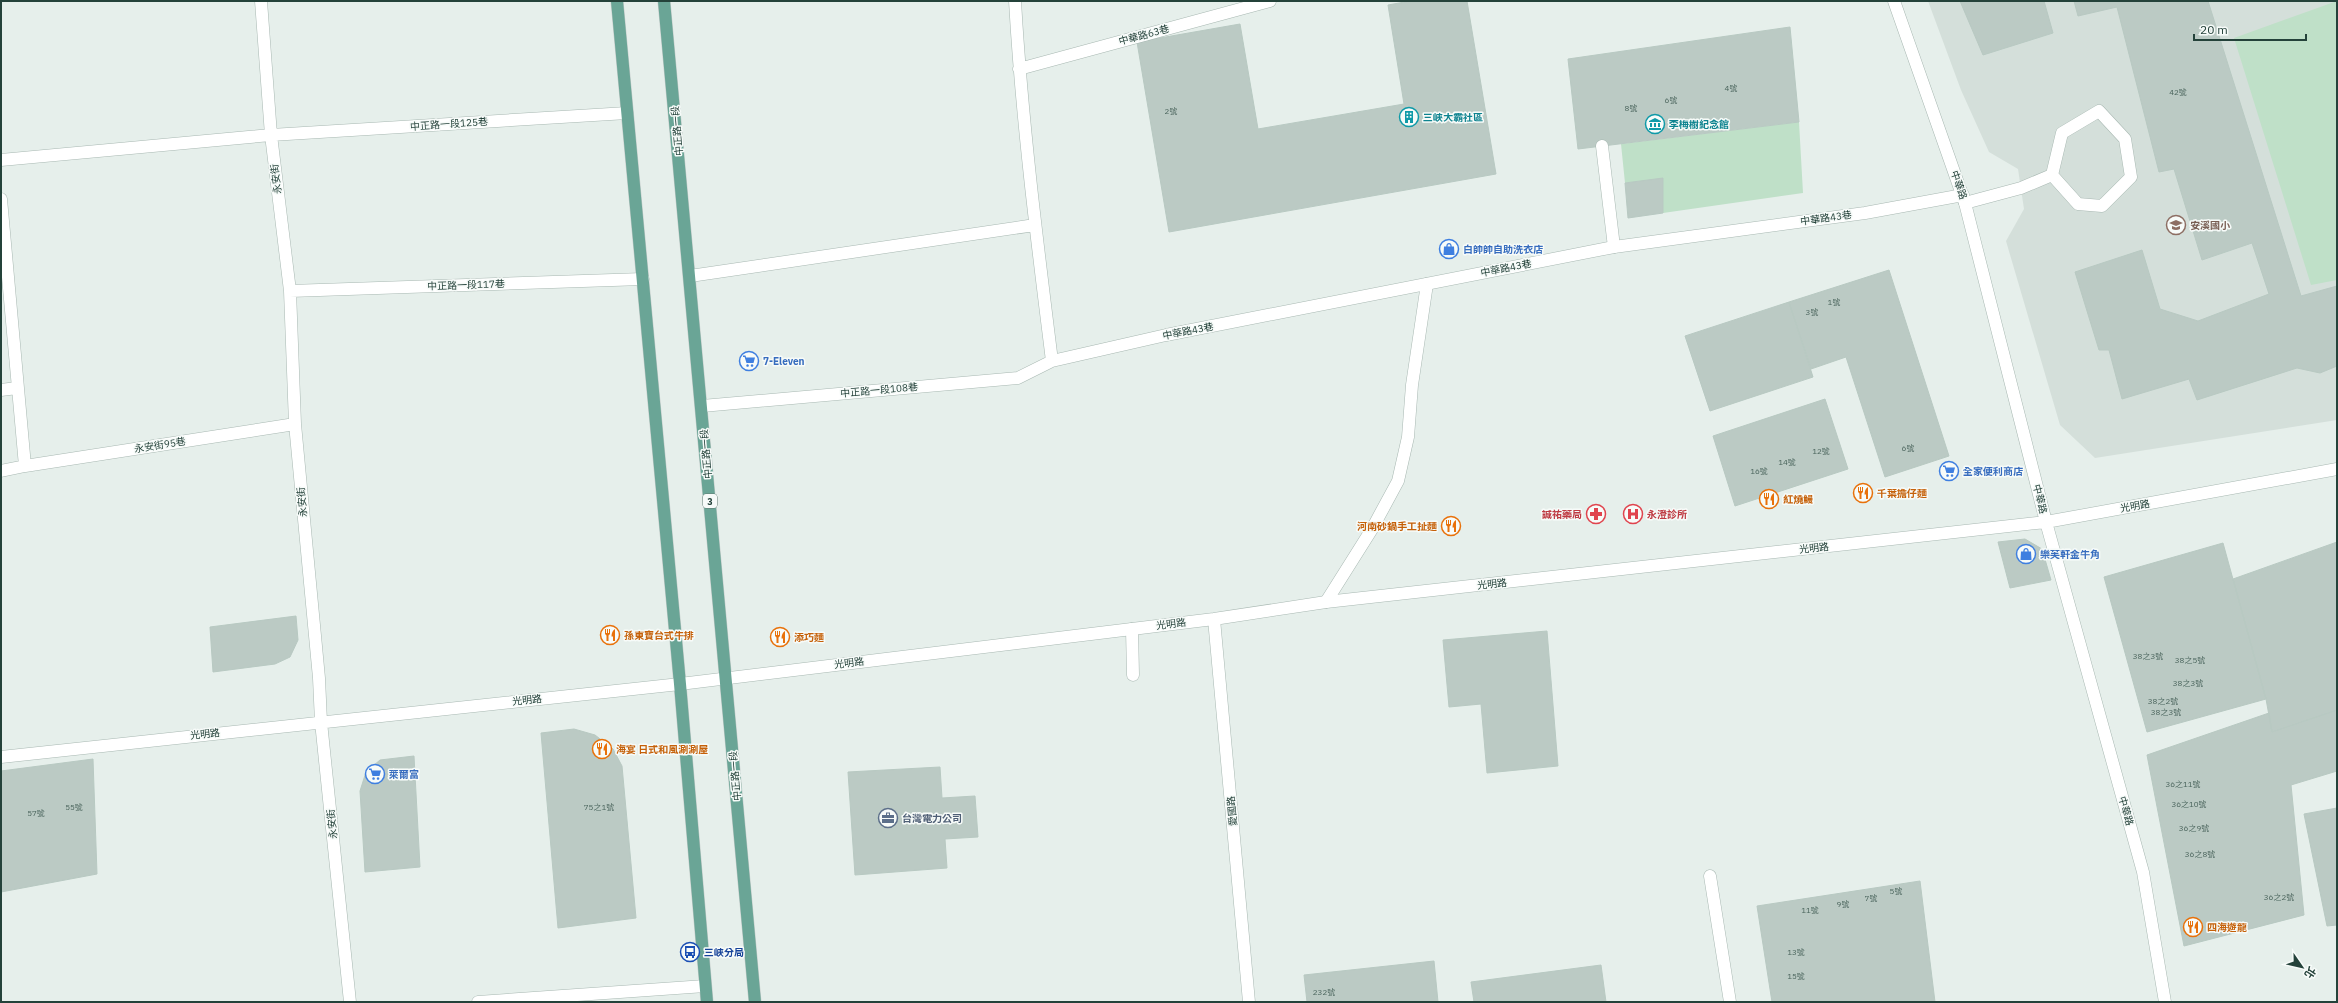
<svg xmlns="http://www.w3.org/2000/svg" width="2338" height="1003" viewBox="0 0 2338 1003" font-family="'IBM Plex Sans','Noto Sans TC',sans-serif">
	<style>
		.built { fill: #d4dfda }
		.green { fill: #bfe0c8 }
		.building { fill: #bbcac4; stroke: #b8c9c2 }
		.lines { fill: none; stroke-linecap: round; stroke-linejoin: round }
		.service-casing { stroke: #a8b8b2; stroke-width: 13 }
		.minor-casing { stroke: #a8b8b2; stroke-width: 13 }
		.primary-casing { stroke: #c2cac8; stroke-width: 13 }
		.service { stroke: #fff; stroke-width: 12 }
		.minor { stroke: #fff; stroke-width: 12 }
		.primary { stroke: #6aa596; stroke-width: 12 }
		.labels { text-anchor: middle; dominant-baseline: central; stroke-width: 3; stroke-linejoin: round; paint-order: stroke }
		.number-label { font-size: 8px; fill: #4a645c }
		.shield { fill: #f7fbf9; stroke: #637a73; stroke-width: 1 }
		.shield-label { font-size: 9px; font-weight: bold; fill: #24423a }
		.street-label { font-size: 10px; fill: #24423a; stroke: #f7fbf9 }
		.culture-label { font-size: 10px; font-weight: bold; fill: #0d838f; stroke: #f7fbf9; text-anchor: start }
		.education-label { font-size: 10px; font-weight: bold; fill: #785e54; stroke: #f7fbf9; text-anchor: start }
		.shop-label { font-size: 10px; font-weight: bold; fill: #366cbe; stroke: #f7fbf9; text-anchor: start }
		.food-label { font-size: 10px; font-weight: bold; fill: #c56008; stroke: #f7fbf9; text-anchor: start }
		.health-label { font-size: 10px; font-weight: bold; fill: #be3a42; stroke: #f7fbf9; text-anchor: end }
		.service-label { font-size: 10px; font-weight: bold; fill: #4e5e75; stroke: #f7fbf9; text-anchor: start }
		.transit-label { font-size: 10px; font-weight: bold; fill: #164399; stroke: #f7fbf9; text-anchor: start }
	</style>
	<rect width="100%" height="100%" fill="#e6efeb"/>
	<!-- built -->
	<path class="built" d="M1928,1H2337V420L2095,458L2060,425L2006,241L2024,209L2018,169L1989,152L1961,90Z"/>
	<!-- green -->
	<path class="green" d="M2337,1V280L2311,285L2234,38Z
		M1799,122L1803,193L1663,213V179L1625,183L1621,144Z"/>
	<!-- building -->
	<path class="building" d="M1410,1H1467L1496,174L1169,232L1137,42L1240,24L1258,129L1404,104L1388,5Z
		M1960,1H2044L2053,33L1983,55Z
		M2074,1H2208L2301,296L2337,286V366L2320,373L2297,368L2197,400L2189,379L2122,399L2109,350H2099L2075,272L2142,250L2160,309L2198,321L2269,294L2252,243L2202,260L2174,169L2159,172L2117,7L2078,16Z
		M1790,27L1799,122L1578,149L1568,59Z
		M1663,178V213L1628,218L1625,183Z
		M1889,270L1949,456L1885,477L1846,357L1811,369L1789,302Z
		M1789,302L1813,377L1710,411L1685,336Z
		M1825,399L1848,469L1735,506L1713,436Z
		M2025,539L2042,549L2051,580L2010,588L1998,542Z
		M2337,542V710L2272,732L2266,699L2233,579Z
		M2223,543L2266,699L2147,732L2104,577Z
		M296,616L298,640L290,657L275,664L213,672L210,627Z
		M1547,631L1558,766L1487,773L1481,704L1449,707L1443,640Z
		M2337,710V771L2291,785L2304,915L2184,946L2147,755L2269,713L2272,732Z
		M574,729L595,735L613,749L622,766L636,918L558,928L541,733Z
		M414,756L420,867L365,872L360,791L366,772L380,760Z
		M93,759L97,874L1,892V771Z
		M940,767L942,798L975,796L978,837L945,839L947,868L855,875L848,772Z
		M2337,808V925L2327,926L2304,814Z
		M1920,881L1935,1002H1772L1757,906Z
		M1434,961L1438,1002H1307L1304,975Z
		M1601,965L1606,1002H1474L1471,982Z"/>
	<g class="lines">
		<defs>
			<path id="service" d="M1602,146L1614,247
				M1965,203L2021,188L2052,175L2062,133L2099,111L2125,139L2131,177L2102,206L2078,204L2052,175
				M1326,602L1372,529L1398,481L1408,437L1412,385L1427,284
				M1132,629L1133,675
				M1710,876L1730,1002"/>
			<path id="minor" d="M261,1L271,135L290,291L295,424L319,678L321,722L350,1002
				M1015,1C1022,122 1037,241 1052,361
				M1894,1L1965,203L2046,522L2143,872L2165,1002
				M1019,69L1270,1
				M1,160L271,135L627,113
				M1,199L25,466
				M690,276L1035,225
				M290,291L643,279
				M1,390L17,388
				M702,406L1018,378L1052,361L1166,335L1614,247L1865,213L1963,195
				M1,471L25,466L295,424
				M1214,619L1249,1002
				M1,757L680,684L1214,619L1326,602L2046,522L2337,469
				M478,1002L705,986"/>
			<path id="primary" d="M617,1L680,684L707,1002
				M664,1L755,1002"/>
		</defs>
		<!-- service casing -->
		<use href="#service" class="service-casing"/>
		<!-- minor casing -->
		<use href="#minor" class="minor-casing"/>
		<!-- primary casing -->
		<use href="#primary" class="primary-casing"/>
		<!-- service -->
		<use href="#service" class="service"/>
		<!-- minor -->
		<use href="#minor" class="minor"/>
		<!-- primary -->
		<use href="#primary" class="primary"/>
	</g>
	<!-- icons -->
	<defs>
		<symbol id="building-ring" viewBox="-11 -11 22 22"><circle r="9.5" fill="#f7fbf9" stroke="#0f9aa8" stroke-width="1.5"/><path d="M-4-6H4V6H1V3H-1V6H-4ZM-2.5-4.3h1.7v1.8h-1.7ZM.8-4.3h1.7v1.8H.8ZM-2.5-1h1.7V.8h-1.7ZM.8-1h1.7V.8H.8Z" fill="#0f9aa8"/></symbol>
		<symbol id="museum-ring" viewBox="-11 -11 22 22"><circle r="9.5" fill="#f7fbf9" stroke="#0f9aa8" stroke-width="1.5"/><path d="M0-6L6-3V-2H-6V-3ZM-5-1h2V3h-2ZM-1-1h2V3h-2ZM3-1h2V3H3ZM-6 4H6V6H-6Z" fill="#0f9aa8"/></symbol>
		<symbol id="school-ring" viewBox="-11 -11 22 22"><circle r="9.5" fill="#f7fbf9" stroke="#8d6e63" stroke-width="1.5"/><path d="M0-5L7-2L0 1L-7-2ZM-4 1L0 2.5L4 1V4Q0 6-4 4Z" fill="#8d6e63"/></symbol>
		<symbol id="shop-ring" viewBox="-11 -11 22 22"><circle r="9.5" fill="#f7fbf9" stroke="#3f7fe0" stroke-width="1.5"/><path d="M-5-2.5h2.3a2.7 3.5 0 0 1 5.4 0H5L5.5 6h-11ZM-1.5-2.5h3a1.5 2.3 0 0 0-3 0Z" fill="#3f7fe0"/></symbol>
		<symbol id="supermarket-ring" viewBox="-11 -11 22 22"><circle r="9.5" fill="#f7fbf9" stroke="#3f7fe0" stroke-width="1.5"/><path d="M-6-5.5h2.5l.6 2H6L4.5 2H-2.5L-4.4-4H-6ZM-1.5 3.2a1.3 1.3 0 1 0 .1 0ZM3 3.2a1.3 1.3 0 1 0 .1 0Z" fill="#3f7fe0"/></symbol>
		<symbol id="restaurant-ring" viewBox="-11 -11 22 22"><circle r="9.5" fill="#f7fbf9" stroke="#e8710a" stroke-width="1.5"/><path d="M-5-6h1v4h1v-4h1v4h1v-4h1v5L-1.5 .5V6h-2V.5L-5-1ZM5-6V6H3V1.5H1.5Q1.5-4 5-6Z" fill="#e8710a"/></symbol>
		<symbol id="pharmacy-ring" viewBox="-11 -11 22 22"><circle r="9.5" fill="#f7fbf9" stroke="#e0444e" stroke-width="1.5"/><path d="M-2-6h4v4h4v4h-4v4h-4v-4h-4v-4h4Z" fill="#e0444e"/></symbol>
		<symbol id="hospital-ring" viewBox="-11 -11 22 22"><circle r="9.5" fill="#f7fbf9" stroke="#e0444e" stroke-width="1.5"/><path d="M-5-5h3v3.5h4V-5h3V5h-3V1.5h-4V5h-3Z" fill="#e0444e"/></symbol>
		<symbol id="office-ring" viewBox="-11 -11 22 22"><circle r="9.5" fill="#f7fbf9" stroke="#5c6f8a" stroke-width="1.5"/><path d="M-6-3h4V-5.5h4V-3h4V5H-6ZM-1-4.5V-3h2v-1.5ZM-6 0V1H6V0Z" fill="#5c6f8a"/></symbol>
		<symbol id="bus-ring" viewBox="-11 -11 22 22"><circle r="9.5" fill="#f7fbf9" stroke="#1a4fb4" stroke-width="1.5"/><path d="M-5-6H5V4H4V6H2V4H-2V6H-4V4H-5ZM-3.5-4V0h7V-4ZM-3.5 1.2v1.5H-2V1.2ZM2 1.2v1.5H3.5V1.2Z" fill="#1a4fb4"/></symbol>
	</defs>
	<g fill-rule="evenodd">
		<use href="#building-ring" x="1398" y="106" width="22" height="22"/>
		<use href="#museum-ring" x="1644" y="113" width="22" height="22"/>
		<use href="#school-ring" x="2165" y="214" width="22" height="22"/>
		<use href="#shop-ring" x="1438" y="238" width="22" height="22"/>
		<use href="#supermarket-ring" x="738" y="350" width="22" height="22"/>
		<use href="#supermarket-ring" x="1938" y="460" width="22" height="22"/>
		<use href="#restaurant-ring" x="1852" y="482" width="22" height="22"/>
		<use href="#restaurant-ring" x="1758" y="488" width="22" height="22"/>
		<use href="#pharmacy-ring" x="1585" y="503" width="22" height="22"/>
		<use href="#hospital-ring" x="1622" y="503" width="22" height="22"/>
		<use href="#restaurant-ring" x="1440" y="515" width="22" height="22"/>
		<use href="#shop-ring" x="2015" y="543" width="22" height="22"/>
		<use href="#restaurant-ring" x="599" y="624" width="22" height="22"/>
		<use href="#restaurant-ring" x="769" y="626" width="22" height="22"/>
		<use href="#restaurant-ring" x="591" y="738" width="22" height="22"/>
		<use href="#supermarket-ring" x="364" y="763" width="22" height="22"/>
		<use href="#office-ring" x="877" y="807" width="22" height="22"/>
		<use href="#restaurant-ring" x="2182" y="916" width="22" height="22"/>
		<use href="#bus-ring" x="679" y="941" width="22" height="22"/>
	</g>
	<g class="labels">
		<!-- number labels -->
		<g class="number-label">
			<text x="1731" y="88">4號</text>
			<text x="2178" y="92">42號</text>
			<text x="1671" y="100">6號</text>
			<text x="1631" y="108">8號</text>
			<text x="1171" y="111">2號</text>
			<text x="1834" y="302">1號</text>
			<text x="1812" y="312">3號</text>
			<text x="1908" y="448">6號</text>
			<text x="1821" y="451">12號</text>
			<text x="1787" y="462">14號</text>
			<text x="1759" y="471">16號</text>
			<text x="2148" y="656">38之3號</text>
			<text x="2190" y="660">38之5號</text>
			<text x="2188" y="683">38之3號</text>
			<text x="2163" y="701">38之2號</text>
			<text x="2166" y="712">38之3號</text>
			<text x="2183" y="784">36之11號</text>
			<text x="2189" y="804">36之10號</text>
			<text x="74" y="807">55號</text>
			<text x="599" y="807">75之1號</text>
			<text x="36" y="813">57號</text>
			<text x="2194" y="828">36之9號</text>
			<text x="2200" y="854">36之8號</text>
			<text x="1896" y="891">5號</text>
			<text x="2279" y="897">36之2號</text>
			<text x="1871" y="898">7號</text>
			<text x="1843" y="904">9號</text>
			<text x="1810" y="910">11號</text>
			<text x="1796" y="952">13號</text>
			<text x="1796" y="976">15號</text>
			<text x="1324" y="992">232號</text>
		</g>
		<!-- shield labels -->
		<rect class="shield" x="703" y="494" width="14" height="14" rx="3"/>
		<g class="shield-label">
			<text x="710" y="501">3</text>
		</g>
		<!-- street labels -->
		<g class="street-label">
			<text transform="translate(1144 35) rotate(-15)">中華路63巷</text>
			<text transform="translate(449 124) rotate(-4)">中正路一段125巷</text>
			<text transform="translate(677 131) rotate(-95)">中正路一段</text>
			<text transform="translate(276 179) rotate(-97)">永安街</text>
			<text transform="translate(1959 185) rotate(71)">中華路</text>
			<text transform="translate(1826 218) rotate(-8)">中華路43巷</text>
			<text transform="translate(1506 268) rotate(-11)">中華路43巷</text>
			<text transform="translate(466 285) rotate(-2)">中正路一段117巷</text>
			<text transform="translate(1188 331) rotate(-11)">中華路43巷</text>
			<text transform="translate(879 390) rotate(-5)">中正路一段108巷</text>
			<text transform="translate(160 445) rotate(-9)">永安街95巷</text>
			<text transform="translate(706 454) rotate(-95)">中正路一段</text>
			<text transform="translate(2040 499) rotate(76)">中華路</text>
			<text transform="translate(302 502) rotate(-95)">永安街</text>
			<text transform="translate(2135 506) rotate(-10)">光明路</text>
			<text transform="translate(1814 548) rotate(-6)">光明路</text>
			<text transform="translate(1492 584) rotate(-6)">光明路</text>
			<text transform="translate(1171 624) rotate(-7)">光明路</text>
			<text transform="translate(849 663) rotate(-7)">光明路</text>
			<text transform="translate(527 700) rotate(-6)">光明路</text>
			<text transform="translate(205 734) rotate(-6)">光明路</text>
			<text transform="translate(735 776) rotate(-95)">中正路一段</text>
			<text transform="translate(1232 811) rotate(-95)">愛國路</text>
			<text transform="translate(2126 811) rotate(74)">中華路</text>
			<text transform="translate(332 824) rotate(-96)">永安街</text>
		</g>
		<!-- culture labels -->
		<g class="culture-label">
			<text x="1423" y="117">三峽大霸社區</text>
			<text x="1669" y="124">李梅樹紀念館</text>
		</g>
		<!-- education labels -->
		<g class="education-label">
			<text x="2190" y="225">安溪國小</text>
		</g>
		<!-- shop labels -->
		<g class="shop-label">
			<text x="1463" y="249">白帥帥自助洗衣店</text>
			<text x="763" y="361">7-Eleven</text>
			<text x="1963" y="471">全家便利商店</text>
			<text x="2040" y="554">樂芙軒金牛角</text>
			<text x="389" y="774">萊爾富</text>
		</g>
		<!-- food labels -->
		<g class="food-label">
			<text x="1877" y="493">千葉擔仔麵</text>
			<text x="1783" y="499">紅燒鰻</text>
			<text x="1437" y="526" text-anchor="end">河南砂鍋手工扯麵</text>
			<text x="624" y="635">孫東寶台式牛排</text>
			<text x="794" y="637">添巧麵</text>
			<text x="616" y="749">海宴 日式和風涮涮屋</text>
			<text x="2207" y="927">四海遊龍</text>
		</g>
		<!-- health labels -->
		<g class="health-label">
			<text x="1582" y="514">誠祐藥局</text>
			<text x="1647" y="514" text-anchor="start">永澄診所</text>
		</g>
		<!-- service labels -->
		<g class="service-label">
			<text x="902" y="818">台灣電力公司</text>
		</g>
		<!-- transit labels -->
		<g class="transit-label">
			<text x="704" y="952">三峽分局</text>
		</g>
	</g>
	<!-- border -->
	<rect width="2338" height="1003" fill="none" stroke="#24423a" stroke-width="4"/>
	<!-- north arrow -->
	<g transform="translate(2302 967) rotate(124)" stroke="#f7fbf9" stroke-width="3" paint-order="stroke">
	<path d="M0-3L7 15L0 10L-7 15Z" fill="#24423a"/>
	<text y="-6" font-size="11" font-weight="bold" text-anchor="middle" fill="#24423a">北</text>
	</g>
	<!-- scale -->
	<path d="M2194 34v6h112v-6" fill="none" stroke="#24423a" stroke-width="2"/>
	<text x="2200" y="34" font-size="12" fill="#24423a" stroke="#f7fbf9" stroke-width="3" paint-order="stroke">20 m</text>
</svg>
